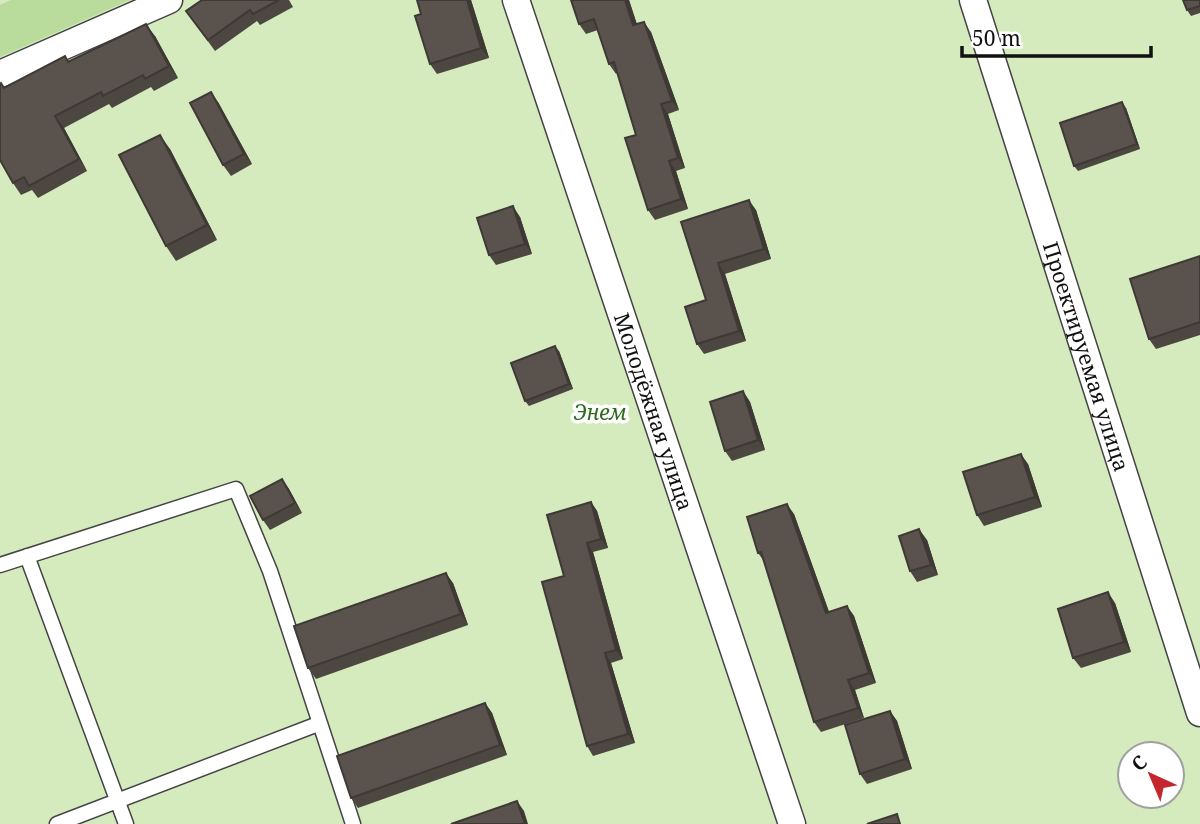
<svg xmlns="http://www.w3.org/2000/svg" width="1200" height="824" viewBox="0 0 1200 824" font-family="'Noto Serif',serif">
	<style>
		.green { fill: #d5ebbd; fill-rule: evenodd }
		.forest { fill: #b9dc9c }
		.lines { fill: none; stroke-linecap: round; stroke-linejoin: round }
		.lane-casing { stroke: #444; stroke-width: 17 }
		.street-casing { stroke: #444; stroke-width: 29 }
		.lane { stroke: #fff; stroke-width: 14 }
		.street { stroke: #fff; stroke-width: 26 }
		.wall { fill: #4d4742 }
		.shaded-wall { fill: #3f3936 }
		.building { fill: #5a524d; stroke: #3f3936; stroke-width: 2 }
		.labels { text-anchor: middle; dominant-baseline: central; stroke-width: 7; stroke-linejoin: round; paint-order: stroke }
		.street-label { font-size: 21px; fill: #111; stroke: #fff }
		.park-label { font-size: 21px; font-style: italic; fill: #2f6b1f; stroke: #fff }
	</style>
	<rect width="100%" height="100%" fill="#fffdf5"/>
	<!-- green -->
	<path class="green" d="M0,0H1200V824H0ZM1130,754H1172V796H1130Z"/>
	<!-- forest -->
	<path class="forest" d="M11,0H130L0,57V5Z"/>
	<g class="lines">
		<defs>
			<path id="lane" d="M27,556L126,824
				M0,565L236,489L270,571L353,824
				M57,824L318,724"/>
			<g id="street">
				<path id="s1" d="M516,0L792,824"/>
				<path id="s2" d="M973,0L1200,713"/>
				<path d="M0,74L169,0"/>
			</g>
		</defs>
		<!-- lane casing -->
		<use href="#lane" class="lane-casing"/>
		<!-- street casing -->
		<use href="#street" class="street-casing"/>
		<!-- lane -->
		<use href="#lane" class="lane"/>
		<!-- street -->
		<use href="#street" class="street"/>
	</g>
	<!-- wall -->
	<path class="wall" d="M202,0H289L293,7L260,25L257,21L215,51L186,11Z
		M417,0H471L489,58L437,74L430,64L421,14Z
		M571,0H629L637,24L651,32L679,110L668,114L685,168L676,171L688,209L655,220L648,210L636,135L617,73L616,74L609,64L598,30L586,34L579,24Z
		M1200,0V13L1191,16L1187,10Z
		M155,36L178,78L154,91L151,87L112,108L109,104L64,128L87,171L38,198L32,190L21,195L13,183L1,83L4,88Z
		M218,102L252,164L231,176L223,165Z
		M1126,108L1140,149L1078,171L1074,166Z
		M170,149L217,240L176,261L166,246Z
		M756,210L771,259L725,274L746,341L704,354L697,344L706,300L681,222Z
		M520,217L532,254L496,265L489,255Z
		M1200,256V335L1156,349L1149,339Z
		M559,351L573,389L529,406L525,401Z
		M743,391L750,402L765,450L732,461L725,451Z
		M1028,464L1042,507L984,526L977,515Z
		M282,479L289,489L302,513L270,530L263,520Z
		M591,502L597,511L608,548L593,552L623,659L611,663L635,743L593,756L587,746L564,576Z
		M794,514L829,612L847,606L854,616L876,683L855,690L864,718L821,732L814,722L764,561L758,553Z
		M927,540L938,575L917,582L910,571Z
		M453,583L468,625L316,679L308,668Z
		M1115,603L1131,652L1081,668L1073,658Z
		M485,703L492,713L507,755L358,808L351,798Z
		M890,711L897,721L912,769L867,784L860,774Z"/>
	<!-- shaded-wall -->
	<path class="shaded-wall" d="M467,0H471L489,58L481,48Z
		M625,0H629L640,35L633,25Z
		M644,22L651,32L679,110L672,101Z
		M146,24L155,36L178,78L169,66Z
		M211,92L218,102L252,164L244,154Z
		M1122,102L1126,108L1140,149L1137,144Z
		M661,104L668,114L685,168L678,158Z
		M55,116L64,128L87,171L79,159Z
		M160,135L170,149L217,240L207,225Z
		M669,161L676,171L688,209L681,199Z
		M749,200L756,210L771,259L764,249Z
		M513,206L520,217L532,254L525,244Z
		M718,263L725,274L746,341L739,331Z
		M555,346L559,351L573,389L569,384Z
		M743,391L750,402L765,450L758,440Z
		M1021,454L1028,464L1042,507L1035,497Z
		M282,479L289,489L302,513L295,503Z
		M591,502L597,511L608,548L601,539Z
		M787,504L794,514L833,623L826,613Z
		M919,529L927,540L938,575L931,565Z
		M587,543L593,552L623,659L616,650Z
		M446,573L453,583L468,625L461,614Z
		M1108,592L1115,603L1131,652L1124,642Z
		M847,606L854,616L876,683L869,673Z
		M605,653L611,663L635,743L628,734Z
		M848,680L855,690L864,718L858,708Z
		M485,703L492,713L507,755L500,745Z
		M890,711L897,721L912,769L905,759Z
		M517,801L524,811L528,824H525Z"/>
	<!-- building -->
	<path class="building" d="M202,0H279L253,14L250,10L208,40L186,11Z
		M417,0H467L481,48L430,64L415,16L421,14Z
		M571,0H625L633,25L644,22L672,101L661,104L678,158L669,161L681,199L648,210L625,138L636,135L614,62L609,64L594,19L579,24Z
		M1183,0H1200V6L1187,10Z
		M146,24L169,66L145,79L143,75L103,96L101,92L55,116L79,159L29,186L24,177L13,183L0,160V84L1,83L4,88L65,56L68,62Z
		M211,92L244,154L223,165L190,103Z
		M1122,102L1137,144L1074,166L1060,123Z
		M160,135L207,225L166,246L119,155Z
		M749,200L764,249L718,263L739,331L697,344L685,307L706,300L681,222Z
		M513,206L525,244L489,255L477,218Z
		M1200,256V322L1149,339L1130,279Z
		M555,346L569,384L525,401L511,363Z
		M743,391L758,440L725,451L710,402Z
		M1021,454L1035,497L977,515L963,472Z
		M282,479L295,503L263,520L250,496Z
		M591,502L601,539L587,543L616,650L605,653L628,734L587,746L542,582L564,576L547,515Z
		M787,504L826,613L847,606L869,673L848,680L858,708L814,722L761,552L758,553L747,517Z
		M919,529L931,565L910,571L899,536Z
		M446,573L461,614L308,668L294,626Z
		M1108,592L1124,642L1073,658L1058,609Z
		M485,703L500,745L351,798L337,756Z
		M890,711L905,759L860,774L845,725Z
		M517,801L525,824H451Z
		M897,814L900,824H867Z"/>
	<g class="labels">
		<!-- street labels -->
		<g class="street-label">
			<text stroke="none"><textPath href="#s2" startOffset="374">Проектируемая улица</textPath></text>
			<text stroke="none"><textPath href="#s1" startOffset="434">Молодёжная улица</textPath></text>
		</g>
		<!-- park labels -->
		<g class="park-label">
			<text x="600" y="412">Энем</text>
		</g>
	</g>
	<!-- north arrow -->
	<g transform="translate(1151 775) rotate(316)"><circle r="33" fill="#ffffff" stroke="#a0a0a0" stroke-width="2"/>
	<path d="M0-5L12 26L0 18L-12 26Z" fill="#c4262e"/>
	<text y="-10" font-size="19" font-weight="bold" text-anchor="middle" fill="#111111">С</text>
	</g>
	<!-- scale -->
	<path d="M962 46v10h189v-10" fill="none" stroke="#111111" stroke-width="3.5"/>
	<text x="972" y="46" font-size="21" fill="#111111" stroke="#ffffff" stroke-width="5" paint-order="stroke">50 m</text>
</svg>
